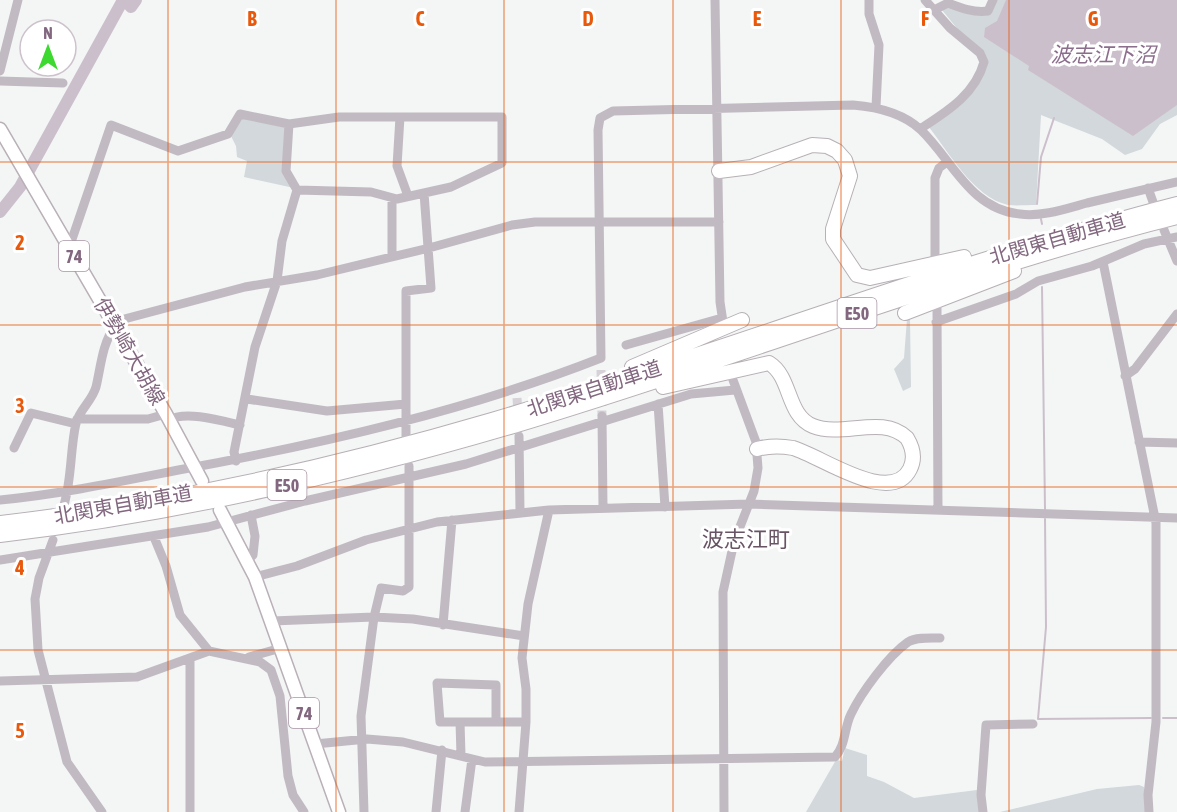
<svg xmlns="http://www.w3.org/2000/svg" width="1177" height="812" viewBox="0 0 1177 812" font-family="'Asap Condensed','Noto Sans JP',sans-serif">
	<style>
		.green { fill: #d2d8db }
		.water { fill: #ccbfcc }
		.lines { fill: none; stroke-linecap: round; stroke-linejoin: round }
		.stream { stroke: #ccbfcc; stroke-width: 2 }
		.river { stroke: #ccbfcc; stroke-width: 12 }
		.minor-tunnel { stroke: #d7d2d8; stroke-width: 9; stroke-dasharray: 9 4.5; stroke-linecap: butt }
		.major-casing { stroke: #b9b0b8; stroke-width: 15 }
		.highway-casing { stroke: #b7b0b6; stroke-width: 16 }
		.minor { stroke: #c2bac2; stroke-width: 9 }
		.major { stroke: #fff; stroke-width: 12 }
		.highway { stroke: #fff; stroke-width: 14 }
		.grid { fill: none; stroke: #e8590c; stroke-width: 1.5; stroke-opacity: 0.55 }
		.labels { text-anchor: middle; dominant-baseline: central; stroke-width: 6; stroke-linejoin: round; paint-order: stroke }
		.shield { fill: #fff; stroke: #a895a5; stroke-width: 1.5 }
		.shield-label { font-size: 18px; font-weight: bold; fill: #82677f }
		.street-label { font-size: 20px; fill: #82677f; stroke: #fff }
		.water-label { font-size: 21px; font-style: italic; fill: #8b6d8c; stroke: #fff }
		.quarter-label { font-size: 22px; fill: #685465; stroke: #fff }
		.grid-label { font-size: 20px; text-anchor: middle; font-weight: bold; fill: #e8590c; stroke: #fff; stroke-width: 6; stroke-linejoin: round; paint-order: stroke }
	</style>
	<rect width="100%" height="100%" fill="#f3f6f5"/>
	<!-- green -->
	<path class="green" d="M996,0H1177V115L1160,124L1142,149L1125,155L1102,139L1041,115L1036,205C1027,205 1016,206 1008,205C973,197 949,152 928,126L961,105L987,65L942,10L947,7L984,14Z
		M241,116L287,127L285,173L294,188L244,177L247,161L237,157L236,146L231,136Z
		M907,319H910L911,387L903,391L894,369L904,358Z
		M845,748L867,755V776L884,782L914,798L977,790L980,812H806L836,760L842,761Z
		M1139,785L1144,787L1145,812H1000L1097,789Z"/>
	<!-- water -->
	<path class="water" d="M1006,0H1177V105L1133,136L1028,70L1029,66L984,37L985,28L997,21Z"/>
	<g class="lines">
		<!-- stream -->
		<path class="stream" d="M1037,204L1041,157L1054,118
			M1041,219L1042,224
			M1042,287L1045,509
			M1045,519L1046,627L1038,719L1151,718
			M1163,718H1177"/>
		<!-- river -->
		<path class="river" d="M125,0L131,7L136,0
			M0,212L20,187L123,0"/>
		<!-- minor-tunnel -->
		<path class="minor-tunnel" d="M601,370L602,416
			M517,398L518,415"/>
		<defs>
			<path id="major" d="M0,129L166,414L202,481
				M220,510L255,577L339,812"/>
			<path id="highway" d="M719,171L751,167L812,145L827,146L837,151L845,160L850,176L833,229V239L857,275L870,278L964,257
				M905,313L1014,271
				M632,367L742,320
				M663,387L769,363C792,377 786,415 813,426C843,438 882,414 907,438C913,448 915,459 910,469C891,507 821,456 793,448C782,446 768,446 757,449
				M0,523C166,504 332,467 492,420C722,352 945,264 1177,204
				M0,535C173,515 343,476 510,427C733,361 951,274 1177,217"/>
		</defs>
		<!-- major casing -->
		<use href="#major" class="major-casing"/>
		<!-- highway casing -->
		<use href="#highway" class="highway-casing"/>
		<!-- minor -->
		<path class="minor" d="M715,0L720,302L723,322
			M869,0V14L879,45L876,107
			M934,10L948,3C961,8 974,13 988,11L993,0
			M0,71L18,0
			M0,81L63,83
			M400,117L397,166L408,196
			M920,129C946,112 975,95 984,62L980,53L950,28L925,0
			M1148,188L1153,202
			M1164,230L1177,261
			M69,248L111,125L178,151L228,134L240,114L289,124L339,117H502V163L451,187L397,199L371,192L297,190
			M392,255V198
			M935,257V178L939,168L947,162
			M1103,262L1156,523V722L1148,795L1149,812
			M937,308L938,510
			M113,322L245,287L317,275L429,248L512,225L535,222H719
			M936,322L1016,294L1038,281L1092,266L1144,244L1177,237
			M626,345L722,318
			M1125,376L1135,369L1177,314
			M247,399L327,411L406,404
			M658,404L665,507
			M602,416L603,508
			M77,419H148L166,414
			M169,420C185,410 223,421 240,425
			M406,436V291L431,288L424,193
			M519,436L520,512
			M1139,442L1177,443
			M14,448L31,413L76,424
			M236,461L234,452L255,347L277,281L282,241L297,190L286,171L289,124
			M0,500C62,494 123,481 184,469C325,443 466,411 601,358L598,130L600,118L613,111L853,105C878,107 903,113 921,130C953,161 970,209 1020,214C1042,217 1065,209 1087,203C1117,196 1147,189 1177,182
			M64,505C72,478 70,450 76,423C80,409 92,401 96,387C101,366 102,344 115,326
			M154,537L166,566L180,615L209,651
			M53,540L39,578L35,599L38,650L67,762L102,812
			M0,560L208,527L305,501L466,464L691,394L735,390
			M248,560L253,555L255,536L251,515
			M255,577L297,566L366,540L437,522L549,510L749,504L1177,518
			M272,621L374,617L413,619L524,636
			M443,625L452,520
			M249,657L281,648
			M190,659V812
			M0,681L137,677L209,651L260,662L271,670L280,696L288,776L293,795L304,812
			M496,721V685L437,683L440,722H526
			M460,722L461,755
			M315,744L367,739L403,742L485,762L835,757C846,745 844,728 851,714C861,693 888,656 908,642C916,637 931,638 940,638
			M364,812L361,716L374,617L381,588L403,591L409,587V466
			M436,812L442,750
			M465,812L472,759
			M519,812L526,722V689L522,658L528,604L549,510
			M724,812L723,592L734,542L754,491L758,468L756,442L733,380
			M983,812L981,795L986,725L1033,724"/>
		<!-- major -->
		<use href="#major" class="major"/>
		<!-- highway -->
		<use href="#highway" class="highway"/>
	</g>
	<!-- grid -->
	<path class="grid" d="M168,0V812M336,0V812M504,0V812M673,0V812M841,0V812M1009,0V812M0,162H1177M0,325H1177M0,487H1177M0,650H1177"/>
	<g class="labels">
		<!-- shield labels -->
		<g class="shield">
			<rect x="59" y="241" width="30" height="30" rx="4.5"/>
			<rect x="837.5" y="298" width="39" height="30" rx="4.5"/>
			<rect x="267.5" y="470" width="39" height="30" rx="4.5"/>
			<rect x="289" y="698" width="30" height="30" rx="4.5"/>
		</g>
		<g class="shield-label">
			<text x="74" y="256">74</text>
			<text x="857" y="313">E50</text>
			<text x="287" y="485">E50</text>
			<text x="304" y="713">74</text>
		</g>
		<!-- street labels -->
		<g class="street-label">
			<text transform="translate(1057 238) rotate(-16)">北関東自動車道</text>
			<text transform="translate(130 351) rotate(60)">伊勢崎大胡線</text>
			<text transform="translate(594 388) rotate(-18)">北関東自動車道</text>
			<text transform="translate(123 504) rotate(-10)">北関東自動車道</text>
		</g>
		<!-- water labels -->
		<g class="water-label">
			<text x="1103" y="54">波志江下沼</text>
		</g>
		<!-- quarter labels -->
		<g class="quarter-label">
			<text x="746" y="539">波志江町</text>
		</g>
	</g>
	<g class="grid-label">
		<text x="252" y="26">B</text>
		<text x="420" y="26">C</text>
		<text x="588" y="26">D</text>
		<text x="757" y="26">E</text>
		<text x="925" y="26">F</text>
		<text x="1093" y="26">G</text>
		<text x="20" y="250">2</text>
		<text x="20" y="413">3</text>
		<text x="20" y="575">4</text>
		<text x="20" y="738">5</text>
	</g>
	<!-- north arrow -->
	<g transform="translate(48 48)"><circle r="28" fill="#ffffff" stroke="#cdc2cc" stroke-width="1.5"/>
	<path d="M0-4.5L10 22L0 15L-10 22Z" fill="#3ed930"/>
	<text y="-9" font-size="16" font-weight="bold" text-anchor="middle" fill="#82677f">N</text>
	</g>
</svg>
